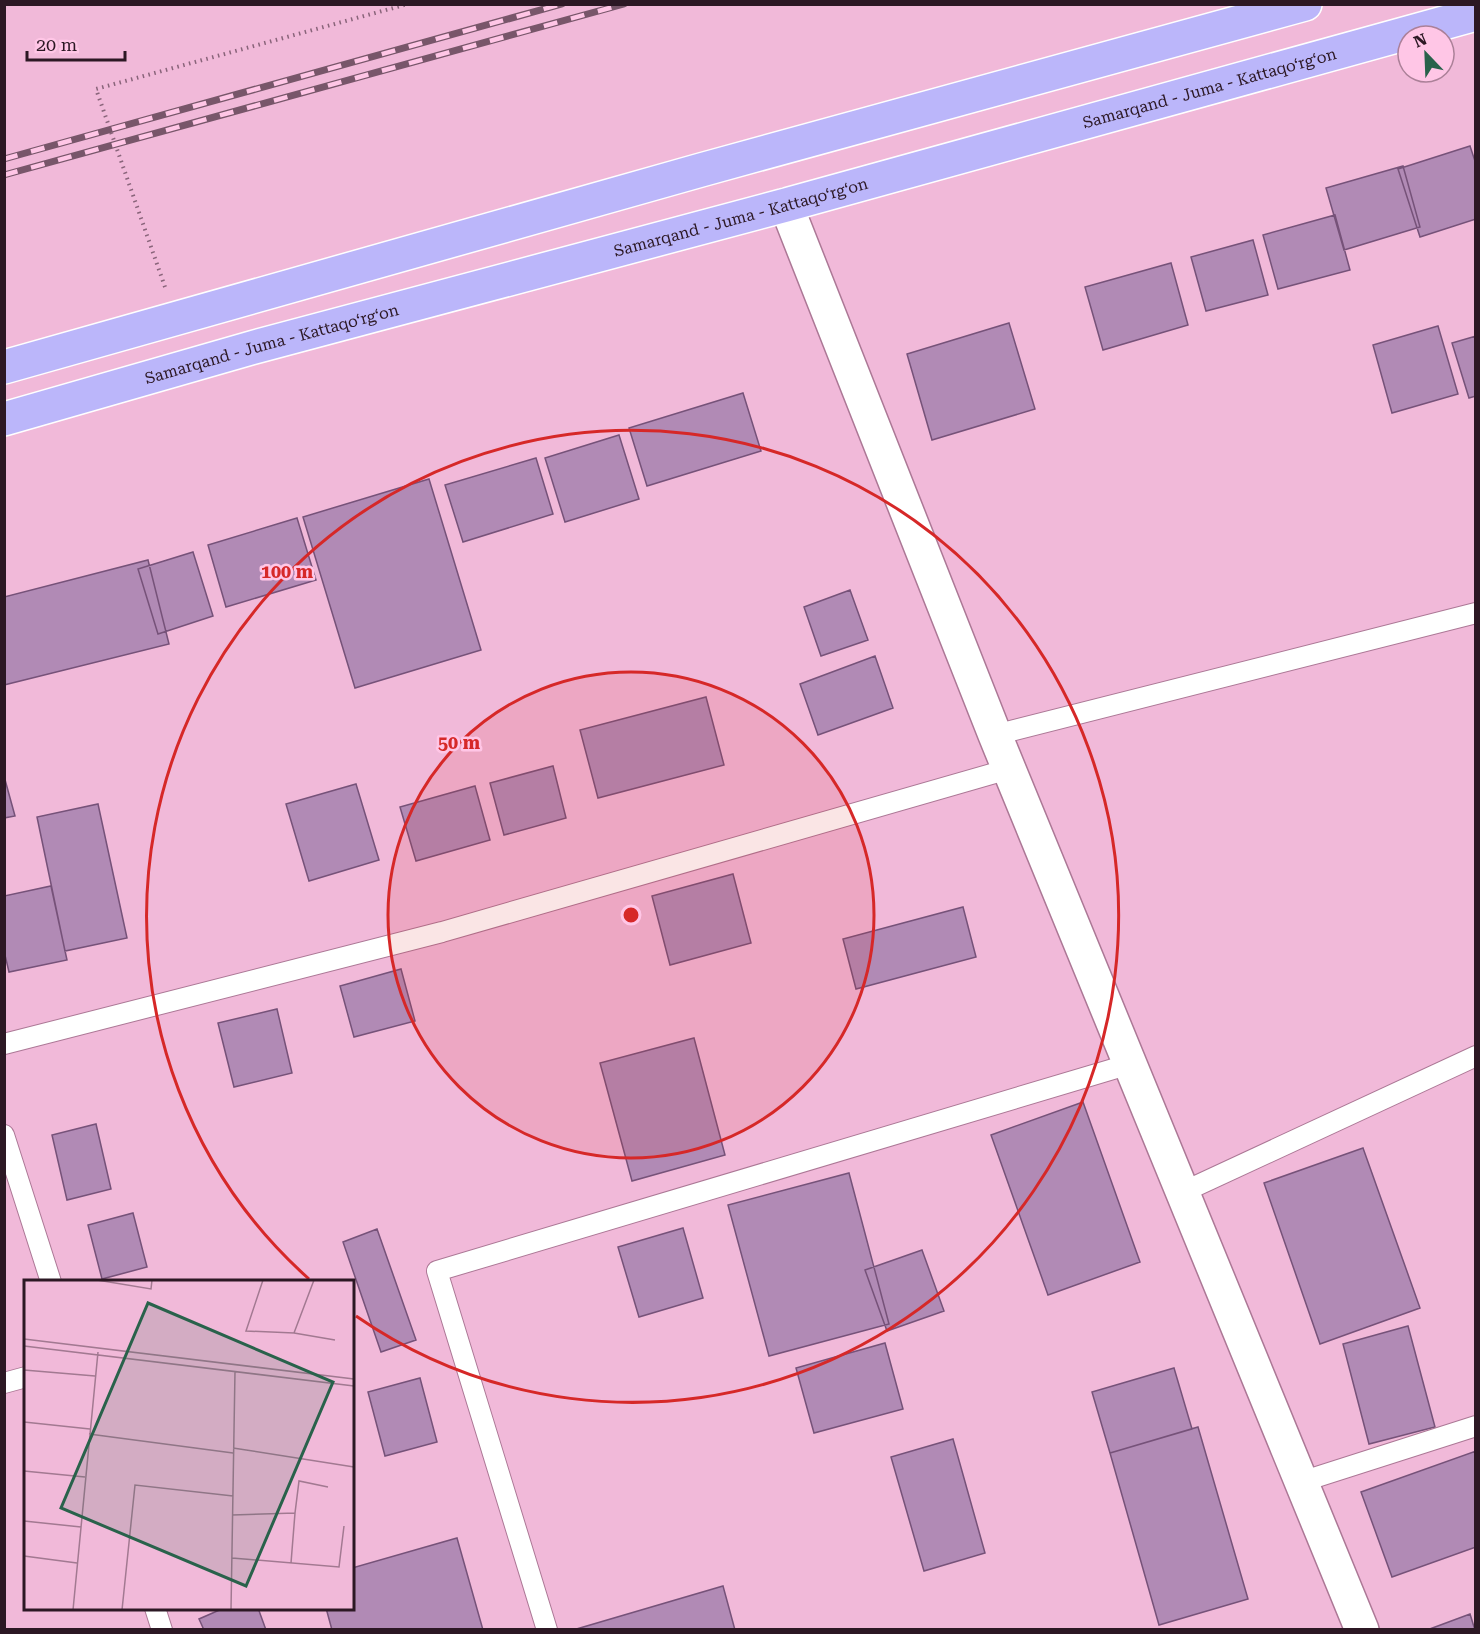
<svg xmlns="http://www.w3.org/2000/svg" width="1480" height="1634" viewBox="0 0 1480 1634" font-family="'Roboto Serif',serif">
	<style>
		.building { fill: #b18ab5; stroke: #765279; stroke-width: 1.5 }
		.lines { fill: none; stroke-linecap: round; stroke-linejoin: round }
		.service-casing { stroke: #ac7896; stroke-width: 22 }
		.minor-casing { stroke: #ac7896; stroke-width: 36 }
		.primary-casing { stroke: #fff; stroke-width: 36 }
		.path { stroke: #89647a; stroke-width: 4; stroke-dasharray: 1.5 4.5; stroke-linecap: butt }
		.service { stroke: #fff; stroke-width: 20 }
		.minor { stroke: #fff; stroke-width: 33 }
		.primary { stroke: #bbb6fa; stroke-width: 33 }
		.rail-casing { stroke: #78566a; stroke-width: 7 }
		.rail { stroke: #ffc6e6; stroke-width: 4.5; stroke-dasharray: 14; stroke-linecap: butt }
		.ring { fill: none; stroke: #d62828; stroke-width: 3 }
		.labels { text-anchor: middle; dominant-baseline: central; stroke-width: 5; stroke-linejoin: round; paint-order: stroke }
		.street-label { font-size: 16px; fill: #2c1824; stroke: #ffc6e6 }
		.inset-road { fill: none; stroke: #a27991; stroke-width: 1.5 }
		.view { fill: #29624b; fill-opacity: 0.15; stroke: #29624b; stroke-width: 3 }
		.inset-edge { fill: none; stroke: #2c1824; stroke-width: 3 }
		.centre { fill: #d62828; stroke: #ffc6e6; stroke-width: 3 }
		.ring-label { font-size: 18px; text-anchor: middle; font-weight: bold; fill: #d62828; stroke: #ffc6e6; stroke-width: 5; stroke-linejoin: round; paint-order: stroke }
	</style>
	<rect width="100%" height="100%" fill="#f1b9d9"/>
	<!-- building -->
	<path class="building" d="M1470,146L1476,164V219L1420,237L1398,169Z
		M1403,166L1420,227L1344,250L1326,188Z
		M1335,215L1350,270L1278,289L1263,235Z
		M1253,240L1268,295L1206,311L1191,257Z
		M1171,263L1188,325L1103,350L1085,287Z
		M1009,323L1035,409L932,440L907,354Z
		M1438,326L1458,394L1392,413L1373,345Z
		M1476,336V396L1469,398L1452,343Z
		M743,393L761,451L647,486L629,428Z
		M619,435L639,499L565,522L545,458Z
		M536,458L553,514L463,542L445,485Z
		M429,479L481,650L355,688L303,517Z
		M297,518L316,580L226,607L208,545Z
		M193,552L213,616L158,634L138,569Z
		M148,560L169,644L4,685V597Z
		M850,590L868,640L821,656L804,607Z
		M875,656L893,708L818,735L800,684Z
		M706,697L724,765L598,798L580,730Z
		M553,766L566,818L504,835L490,783Z
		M4,776L15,816L4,818Z
		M356,784L379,860L309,881L286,804Z
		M475,786L490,840L416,861L400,807Z
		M98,804L127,938L65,951L37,817Z
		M733,874L751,943L670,965L652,896Z
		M51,886L67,960L9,972L4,951V896Z
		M963,907L976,957L856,989L843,939Z
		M401,969L415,1021L354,1037L340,986Z
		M277,1009L292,1073L234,1087L218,1023Z
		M694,1038L725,1155L632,1181L600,1063Z
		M1083,1102L1140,1262L1048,1295L991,1135Z
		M96,1124L111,1189L67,1200L52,1135Z
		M1363,1148L1420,1308L1320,1344L1264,1183Z
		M849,1173L889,1324L769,1356L728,1205Z
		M133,1213L147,1267L102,1279L88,1225Z
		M683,1228L703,1298L639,1317L618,1247Z
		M377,1229L416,1340L381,1352L343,1242Z
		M922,1250L944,1311L887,1331L865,1270Z
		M1408,1326L1435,1427L1369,1444L1343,1344Z
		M885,1343L903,1409L814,1433L796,1368Z
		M1174,1368L1192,1429L1110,1453L1092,1392Z
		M420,1378L437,1442L385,1456L368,1392Z
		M1198,1427L1248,1599L1159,1625L1110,1453Z
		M953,1439L985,1553L924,1571L891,1457Z
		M1476,1451V1547L1392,1577L1361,1492Z
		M457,1538L483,1630H332L326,1608H352V1568Z
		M723,1586L735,1630H573Z
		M224,1608H258L266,1630H204L199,1619Z
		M1470,1614L1475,1630H1427Z"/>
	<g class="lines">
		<defs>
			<path id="service" d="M995,735L1476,613
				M4,1044L442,932L1009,769
				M4,1135L51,1282
				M1183,1192L1476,1056
				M4,1383L26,1377
				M1301,1482L1476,1426
				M155,1608L162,1630
				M547,1630L437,1271L1130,1064"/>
			<path id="minor" d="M786,205L995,735L1362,1630"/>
			<g id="primary">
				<path d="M4,367L701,170L1305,4"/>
				<path id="s1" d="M4,419L251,348L786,205L1476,14"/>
			</g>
		</defs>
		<!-- service casing -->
		<use href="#service" class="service-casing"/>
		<!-- minor casing -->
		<use href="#minor" class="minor-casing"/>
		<!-- primary casing -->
		<use href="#primary" class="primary-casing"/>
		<!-- path -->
		<path class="path" d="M165,287L96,89L408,4"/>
		<!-- service -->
		<use href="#service" class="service"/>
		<!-- minor -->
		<use href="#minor" class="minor"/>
		<!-- primary -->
		<use href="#primary" class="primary"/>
		<defs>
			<path id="rail" d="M4,159L562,4
				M4,175L624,4"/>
		</defs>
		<!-- rail casing -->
		<use href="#rail" class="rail-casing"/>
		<!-- rail -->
		<use href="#rail" class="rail"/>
	</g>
	<!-- distance rings -->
	<circle cx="631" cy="915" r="243" fill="#d62828" fill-opacity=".12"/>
	<g class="ring">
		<circle cx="631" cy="915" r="243"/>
		<path d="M309 1279A486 486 0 1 1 356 1316"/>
	</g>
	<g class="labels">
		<!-- street labels -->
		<g class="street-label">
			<text stroke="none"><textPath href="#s1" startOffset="1250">Samarqand - Juma - Kattaqo‘rg‘on</textPath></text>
			<text stroke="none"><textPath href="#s1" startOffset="764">Samarqand - Juma - Kattaqo‘rg‘on</textPath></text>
			<text stroke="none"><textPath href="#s1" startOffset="278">Samarqand - Juma - Kattaqo‘rg‘on</textPath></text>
		</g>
	</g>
	<!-- overview -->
	<g transform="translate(24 1280)">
		<rect width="330" height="330" fill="#f1b9d9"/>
		<path class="inset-road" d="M73,0L127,9L128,0M239,0L222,51L270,53L290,0M270,53L311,60M0,59L330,99M0,66L330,106M0,90L71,96M0,142L66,149M65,154L209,173M209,168L330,187M0,191L61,197M271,233L275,201L304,207M208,235L271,233L267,283M0,241L57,247M0,276L53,283M208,278L315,287L320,246M49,330L74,72M98,330L111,205L209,216M207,330L211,91"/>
		<path class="view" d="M124,23L309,102L222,306L37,228Z"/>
		<rect width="330" height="330" class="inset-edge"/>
	</g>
	<circle cx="631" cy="915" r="9" class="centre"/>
	<g class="ring-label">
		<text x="287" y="578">100 m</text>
		<text x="459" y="749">50 m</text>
	</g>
	<!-- border -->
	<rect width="1480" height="1634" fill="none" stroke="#2c1824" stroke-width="12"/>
	<!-- north arrow -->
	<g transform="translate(1426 54) rotate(337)"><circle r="28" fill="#ffc6e6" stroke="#ab8098" stroke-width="1.5"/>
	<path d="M0-4.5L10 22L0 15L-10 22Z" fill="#29624b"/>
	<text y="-9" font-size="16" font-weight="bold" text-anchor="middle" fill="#2c1824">N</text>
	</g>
	<!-- scale -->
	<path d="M27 51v9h98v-9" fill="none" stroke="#2c1824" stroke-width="3"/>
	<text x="36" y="51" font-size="18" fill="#2c1824" stroke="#ffc6e6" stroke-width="4.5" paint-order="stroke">20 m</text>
</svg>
